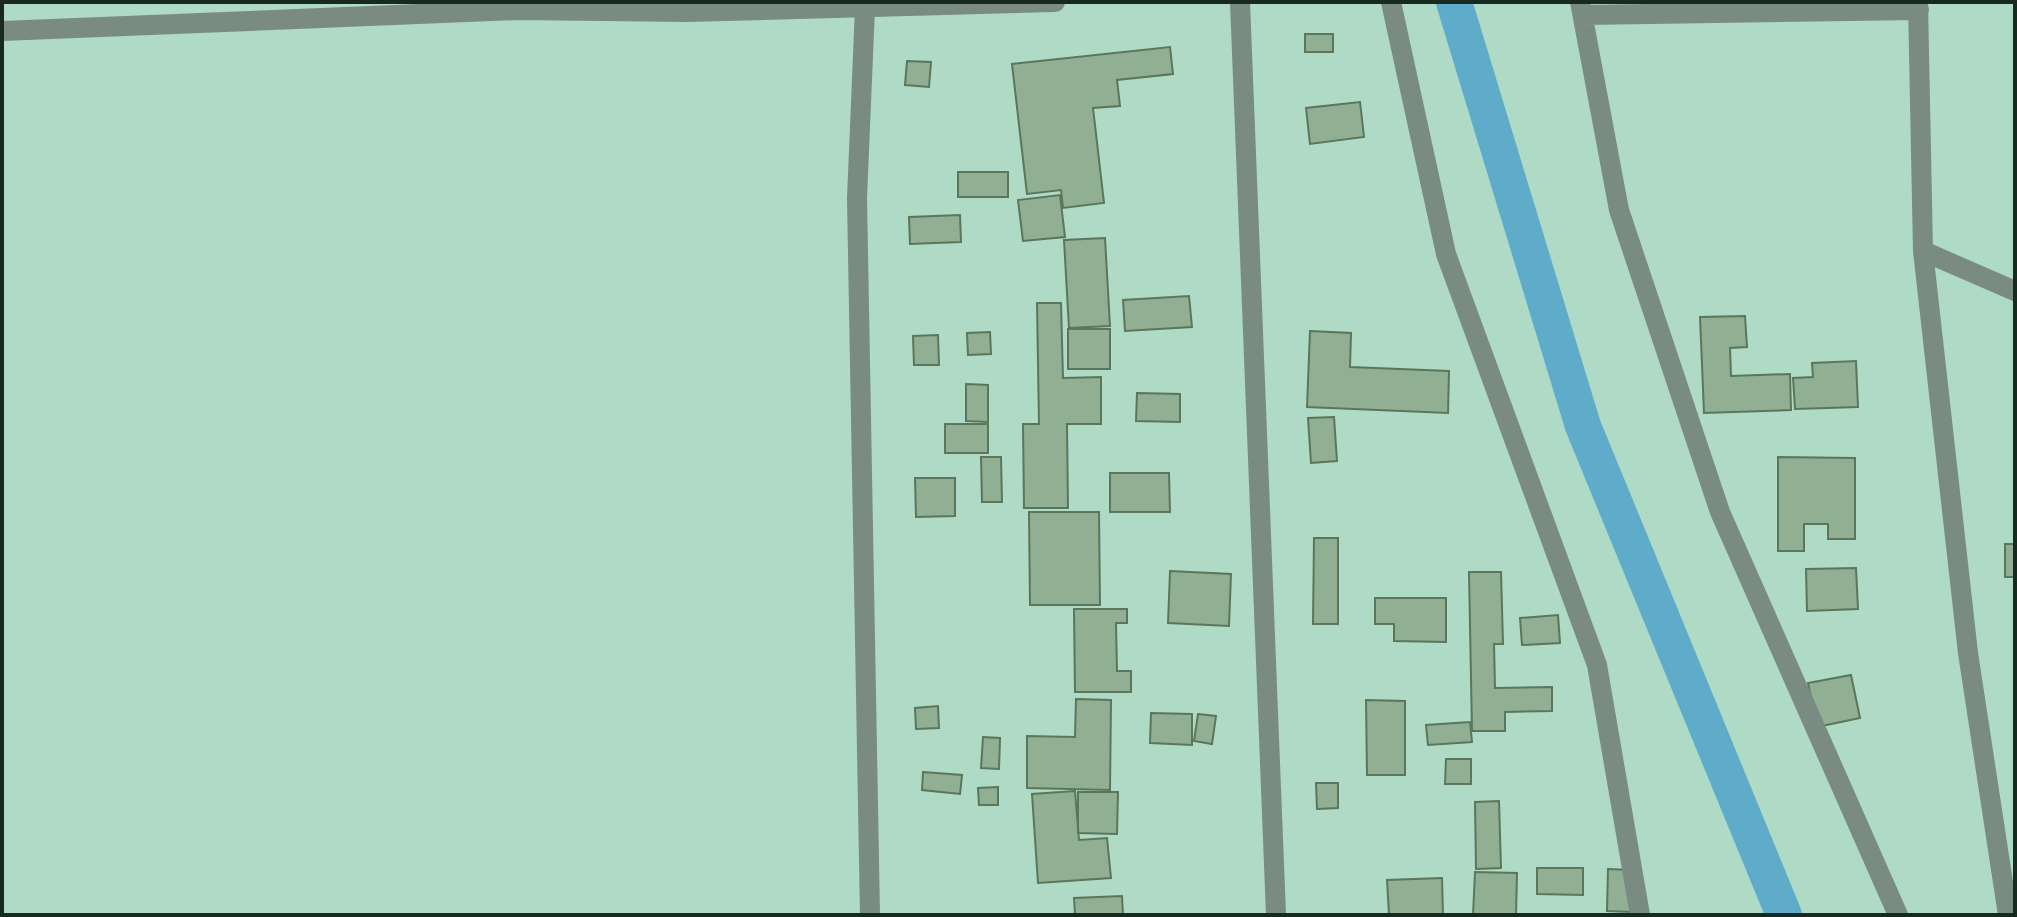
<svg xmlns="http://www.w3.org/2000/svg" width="2017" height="917" viewBox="0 0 2017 917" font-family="Literata,serif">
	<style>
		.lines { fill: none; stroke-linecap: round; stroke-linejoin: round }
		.canal { stroke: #5eacca; stroke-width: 36 }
		.building { fill: #91af92; stroke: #5a765b; stroke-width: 2 }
		.minor { stroke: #798b82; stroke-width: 20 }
	</style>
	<rect width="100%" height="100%" fill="#aedac6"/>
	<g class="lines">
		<!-- canal -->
		<path class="canal" d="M1454,2L1583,426L1784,915"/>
	</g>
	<!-- building -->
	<path class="building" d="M1305,34H1333V52H1305Z
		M1170,47L1173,74L1117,80L1120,106L1093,108L1104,203L1063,208L1061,190L1027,194L1012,64Z
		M907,61L931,62L929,87L905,85Z
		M1360,102L1364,137L1310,144L1306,108Z
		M958,172H1008V197H958Z
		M1060,195L1065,237L1023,241L1018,200Z
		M960,215L961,242L910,244L909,217Z
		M1105,238L1110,326L1069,328L1064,240Z
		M1189,296L1192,327L1125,331L1123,300Z
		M1037,303H1061L1063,378L1101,377V424H1067L1068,508H1024L1023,424H1039Z
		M1745,316L1747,347L1730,348L1731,376L1790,374L1791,410L1704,413L1700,317Z
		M1068,329H1110V369H1068Z
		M1310,331L1351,333L1350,367L1449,371L1448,413L1307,407Z
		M990,332L991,354L968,355L967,333Z
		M938,335L939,365H914L913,336Z
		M1856,361L1858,407L1795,409L1793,378L1813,377L1812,363Z
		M966,384L988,385V422L966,421Z
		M1137,393L1180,394V422L1136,421Z
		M1334,417L1337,461L1311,463L1308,418Z
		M945,424H988V453H945Z
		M981,457H1001L1002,502H982Z
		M1778,457L1855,458V539H1828V524H1804V551H1778Z
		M1110,473H1169L1170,512H1110Z
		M915,478H955V516L916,517Z
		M1029,512H1099L1100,605H1030Z
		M1314,538H1338V624H1313Z
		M2005,544H2015V577H2005Z
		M1856,568L1858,609L1807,611L1806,569Z
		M1170,571L1231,574L1229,626L1168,623Z
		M1469,572H1501L1503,644H1494L1495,688L1552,687V711L1505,712V731H1472Z
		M1375,598H1446V642L1394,641V624H1375Z
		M1074,609H1127V623H1116L1117,671H1131V692H1075Z
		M1558,615L1560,643L1522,645L1520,618Z
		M1851,675L1860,718L1817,727L1808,683Z
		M1076,699L1111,700L1110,790L1027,788V736L1075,737Z
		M1366,700L1405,701V775H1367Z
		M938,706L939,728L916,729L915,708Z
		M1151,713L1192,714V745L1150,743Z
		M1198,714L1216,716L1212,744L1194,741Z
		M1470,722L1472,742L1428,745L1426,725Z
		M983,737L1000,738L999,769L981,768Z
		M1446,759H1471V784H1445Z
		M923,772L962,775L960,794L922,790Z
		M1316,783H1338V808L1317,809Z
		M998,787V805H979L978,788Z
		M1075,791L1079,840L1107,838L1111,878L1038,883L1032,794Z
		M1078,792H1118L1117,834L1078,833Z
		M1499,801L1501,868L1476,869L1475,802Z
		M1537,868H1583V895L1537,894Z
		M1608,869L1631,870L1630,912L1607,911Z
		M1475,872L1517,873L1516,915H1473Z
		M1442,878L1443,915H1389L1387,880Z
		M1122,896L1123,915H1075L1074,898Z"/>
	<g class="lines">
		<!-- minor -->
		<path class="minor" d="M516,2L517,10L687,12L1055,2
			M1240,2L1276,915
			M1391,2L1446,254L1597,665L1640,915
			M1580,2L1619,210L1720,512L1898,915
			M1918,2L1923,251L1968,653L2008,915
			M865,8L857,198L870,915
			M1583,15L1919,10
			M2,31L517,10
			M1923,251L2015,291"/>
	</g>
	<!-- border -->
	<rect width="2017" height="917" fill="none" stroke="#182922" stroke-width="8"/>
</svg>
